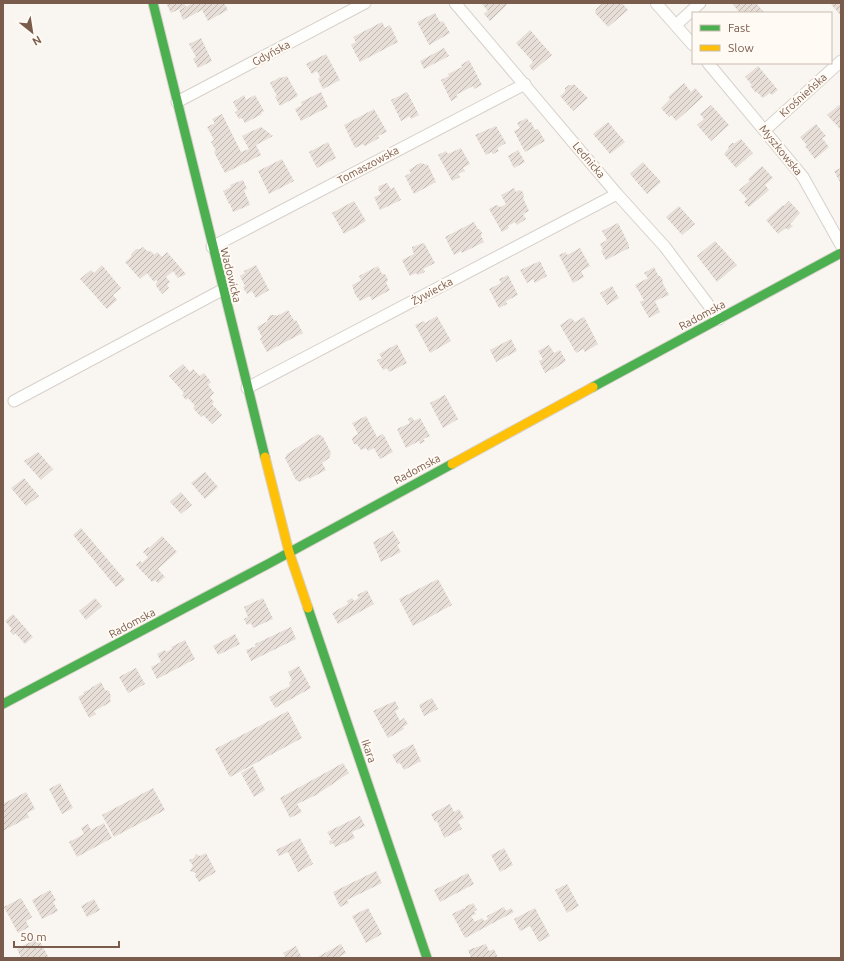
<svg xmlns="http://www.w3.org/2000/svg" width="844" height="961" viewBox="0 0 844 961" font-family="Ubuntu,sans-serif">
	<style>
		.building { fill: url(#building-hatch) }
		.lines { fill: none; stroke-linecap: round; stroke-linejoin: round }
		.street-casing { stroke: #d7d1cb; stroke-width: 13 }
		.fast-casing { stroke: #d9d2cb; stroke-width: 11 }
		.slow-casing { stroke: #d9d2cb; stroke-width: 11 }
		.street { stroke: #fefefd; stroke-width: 11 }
		.fast { stroke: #4caf50; stroke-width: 9 }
		.slow { stroke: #ffc107; stroke-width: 9 }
		.labels { text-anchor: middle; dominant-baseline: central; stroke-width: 4; stroke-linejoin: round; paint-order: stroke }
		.street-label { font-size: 11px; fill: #7a5c4d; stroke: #fffaf3 }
	</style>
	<defs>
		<pattern id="building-hatch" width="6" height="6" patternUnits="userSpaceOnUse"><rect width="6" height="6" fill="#e6ded7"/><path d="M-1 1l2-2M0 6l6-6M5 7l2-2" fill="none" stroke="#bfb7b1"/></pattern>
	</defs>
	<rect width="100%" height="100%" fill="#f9f5f0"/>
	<!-- building -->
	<path class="building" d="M166,3H184L186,6L171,13Z
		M193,3H224L228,10L208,21L202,10L183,20L179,10Z
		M481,3H505L507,5L490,21L484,14L488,11Z
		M603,3H622L628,10L608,27L595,13L596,9Z
		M736,3H756L765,13H740L733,5Z
		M830,3H841V16Z
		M435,13L440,22L443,21L450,33L429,45L417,22Z
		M382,22L385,28L390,25L398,42L360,62L351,45L356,42L353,37Z
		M530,30L552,55L533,71L529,66L533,62L516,43Z
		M201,38L212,61L198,68L193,59L196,57L189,44Z
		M444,48L449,56L424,69L420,61Z
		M326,54L340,80L323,89L318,79L320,77L317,71L312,74L306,64Z
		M469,60L482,85L474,89L473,86L456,95L458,97L451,101L441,80L449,76L448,74L462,67L461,65Z
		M758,66L778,90L772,95L770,93L763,98L757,92L756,93L750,86L752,85L745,77Z
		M287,76L298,96L280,106L275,97L277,96L270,83L280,77L281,78Z
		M684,83L691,92L695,88L703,97L676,121L671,115L669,117L661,108L670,99L668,97Z
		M574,84L588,98L573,111L560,96L565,92V88L569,85H573Z
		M321,92L328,107L301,121L295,109L302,105L301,102Z
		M407,92L419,115L411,119L410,116L401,121L391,100Z
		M244,95L246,100L255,95L264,111L261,113L262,114L245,123L242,118L239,119L235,112L238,111L233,102Z
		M711,105L729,125L711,141L697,125L704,119L700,114Z
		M839,105L841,106V130L827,115Z
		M374,109L387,132L378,136L379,138L365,146L363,144L355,148L344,125Z
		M222,114L241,152L249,149L242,136L261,127L273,136L256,145L261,155L225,173L214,152L216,151L211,142L214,140L207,127L215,123L212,119Z
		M527,118L529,122H531L535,130L538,129L545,141L525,152L514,131L520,128L517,123Z
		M608,122L625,142L610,154L593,134Z
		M816,124L826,136L822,138L829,147L815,159L805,146L807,145L800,137Z
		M496,126L506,143L497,148L499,151L493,154L491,152L486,155L475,135Z
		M741,139L753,153L736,168L724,154L728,149L729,146L732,143H735Z
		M328,142L336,158L317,168L309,152Z
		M461,148L470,164L463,168L465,171L458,174L460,177L452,181L438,155L446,151L448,154Z
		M518,150L525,162L514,168L508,156Z
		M282,159L294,181L269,194L258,171Z
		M643,162L661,182L647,194L630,174Z
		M420,163L428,165L436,182L414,194L405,176L411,173L409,170Z
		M762,166L773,178L765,185L769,190L749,207L744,202L747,199L739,190L750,181L748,179Z
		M841,168V181L840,182L834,171Z
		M243,180L247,189L244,190L250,205L233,212L230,204H229L223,191L231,187L230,185Z
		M387,183L391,189L394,187L401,200L380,210L374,197L381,194L378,189L379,186Z
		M514,188L516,192L519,190L522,191L524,195L523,198L529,211L523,214L526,219L517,225L515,222L508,226L509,228L502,232L489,209L496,205L501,207L506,204L501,195Z
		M354,201L366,221L344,234L332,213Z
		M789,201L800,213L790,224L793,226L788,230L786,228L778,234L766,220L783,205L784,206Z
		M679,206L695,224L682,235L666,217Z
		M474,222L478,229L480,230L482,233L481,236L484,242L462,253L461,251L454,255L445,237Z
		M618,223L629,245V248L606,260L601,251L603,250L600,244L607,240L602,231Z
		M715,241L737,265L717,282L697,256Z
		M424,243L435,263L423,269L425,272L418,275L416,273L410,276L402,260L414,254L412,249V247Z
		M143,247L147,251L152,252L154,255L157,252L162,257L167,252L186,274L181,277L180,276L178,278L173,271L166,277L170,282L167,285L169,288L162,294L156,286V283L158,281L156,280L154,282L147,273L140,279L125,262L131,257V254L136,249H140Z
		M580,248L590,266L581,271L584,277L573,283L559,255L566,252L567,255Z
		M540,261L547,276L535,283L533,279L527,283L520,270Z
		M102,265L121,288L113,295L117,300L107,309L80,279L91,270L94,273Z
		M256,265L269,290L256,298L252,291L247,294L243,287L245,286L240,276L245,273L244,271Z
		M378,266L382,274H385L388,280L386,283L390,290L372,300L370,296L360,301L355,294L352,285L361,280L359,276Z
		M654,267L658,275L662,278L663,284L669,295L655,301L660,312L649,318L640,302L644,300L635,285L648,278L644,273Z
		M508,275L518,295L506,301L507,304L499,308L489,289L501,283L499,279Z
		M612,286L619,298L607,305L600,293Z
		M288,310L294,321L296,320L303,333L291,339L267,352L260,339L262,337L257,327L268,321L267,320L270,315H276L277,316Z
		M437,316L451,341L430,353L415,325L424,321L425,323Z
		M584,317L598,344L585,352L583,349L576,353L560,325L571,318L575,322Z
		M511,339L517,351L496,362L490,350Z
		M397,344L407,363L389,372L387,368L383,370L377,360L382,358L379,354Z
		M549,345L554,353L560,350L566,361L552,370V369L545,373L539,361L543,359L538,351Z
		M183,364L190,372L193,369L200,376L204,373L211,382L208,385L214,393L210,397L214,402L212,404L222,415L212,424L203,415L201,417L193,408L195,406L188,398L186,400L182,395L184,393L169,376Z
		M445,395L458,419L443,428L430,403Z
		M366,416L377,437L383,434L393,452L380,459L374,448L368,451L366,448L361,450L357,444H354L352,440L353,437L358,434L352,423Z
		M412,417L414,421L420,418L430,436L423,439L425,441L420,444L419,441L406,448L397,429L410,423L408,419Z
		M318,434L323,437L331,453L329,458L322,463L326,470L309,479V477L300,482L296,480L285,458L287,454Z
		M38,452L53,469L41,480L24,461Z
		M205,472L218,487L205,499L191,483Z
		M24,478L39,496L26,506L11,488Z
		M181,492L192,505L181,514L170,502Z
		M81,528L125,580L116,587L73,535Z
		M393,531L400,543L397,545L401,552L381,562L373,542Z
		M162,536L177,552L158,569L165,577L158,583L155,580L152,582L136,565L140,561L142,563L148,557L143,552L148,547L149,548Z
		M438,579L452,605L413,626L399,599Z
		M367,590L374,604L338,624L332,613L348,604L347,601L352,598L354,601L359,598L357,595Z
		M95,598L102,606L86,620L79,611Z
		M263,598L273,619L253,628L251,623L247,625L244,619L248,617L244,607Z
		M13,614L33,637L25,644L15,633L13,635L10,631L12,629L5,621Z
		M291,627L296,639L251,661L246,650L256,646L255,644Z
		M235,634L240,644L218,655L213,646Z
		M185,640L195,659L157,679L151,667L161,662L157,654L165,650L166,652L172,649L171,647Z
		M299,666L311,688L275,708L269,697L290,686L289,683L292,680L288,672Z
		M136,668L145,684L128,693L119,677Z
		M101,682L105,690L109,691L111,696L110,699L111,702L94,711L96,714L89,718L78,697L84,694L83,692L91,689V688Z
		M432,698L438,709L424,716L419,705Z
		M395,701L399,709L395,711L400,721L404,718L408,724L403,727L404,729L388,738L373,711Z
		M288,711L302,738L230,777L215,749Z
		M413,744L421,761L404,770L400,763L397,764L392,755Z
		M343,763L349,773L316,795L297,804L302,812L290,818L280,798Z
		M253,766L265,790L254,797L241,773Z
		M60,783L73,808L62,814L49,789Z
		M153,788L165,810L114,837L102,815Z
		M26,792L35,809L27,813L29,817L3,831V804Z
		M450,804L454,812L459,809L464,818L458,821L462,829L444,838L437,821L435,822L431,814Z
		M360,816L365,826L352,832L355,838L335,847L333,843L330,845L329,841L332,840L327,832Z
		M104,823L112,838L77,857L69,842L84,834L81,828L88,824L91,830Z
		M300,838L313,864L298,872L288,852L279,856L276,850Z
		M504,848L513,865L500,872L491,855Z
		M206,853L216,872L199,882L195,876L196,873L190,871L193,866L189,860L194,858L196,854L200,856Z
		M376,871L382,883L347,900L349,903L340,907L333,892Z
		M468,873L474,884L440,902L434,890Z
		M567,884L579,906L567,913L555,890Z
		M50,890L56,900L53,902L58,911L42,919L32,900Z
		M21,898L32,917L26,921L29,927L18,933L4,907Z
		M94,899L100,910L87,917L81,906Z
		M473,903L477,910L474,911L476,914L471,916L475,922L482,918L484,921L488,919L487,916L504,907L506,911L511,908L514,912L465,938L452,914L464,908V909L466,908L465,907Z
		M368,908L382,934L366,943L352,916Z
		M535,908L550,936L539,942L530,926L520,931L514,919Z
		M38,938L49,958H21L17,949Z
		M341,944L346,953L337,958H316Z
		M486,944L489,951L494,949L498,958H471L468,950Z
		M296,946L302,958H286L283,953Z"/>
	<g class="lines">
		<defs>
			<path id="street" d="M455,3L617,194L665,247L719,319
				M656,3L693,45
				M676,25L700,3
				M708,63L803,177L841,245
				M177,102L365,3
				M765,130L841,61
				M212,247L525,84
				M247,388L617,194
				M14,401L222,290"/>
			<path id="fast" d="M153,3L265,457
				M593,387L841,253
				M308,608L427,958
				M3,704L268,564L452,464"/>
			<path id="slow" d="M265,457L289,552L308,608
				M452,464L593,387"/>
		</defs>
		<!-- street casing -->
		<use href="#street" class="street-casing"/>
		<!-- fast casing -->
		<use href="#fast" class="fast-casing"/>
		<!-- slow casing -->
		<use href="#slow" class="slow-casing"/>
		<!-- street -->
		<use href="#street" class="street"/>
		<!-- fast -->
		<use href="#fast" class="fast"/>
		<!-- slow -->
		<use href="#slow" class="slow"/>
	</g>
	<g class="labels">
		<!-- street labels -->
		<g class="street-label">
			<text transform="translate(271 53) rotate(-28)">Gdyńska</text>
			<text transform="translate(803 95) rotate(-42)">Krośnieńska</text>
			<text transform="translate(781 150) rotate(51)">Myszkowska</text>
			<text transform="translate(589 160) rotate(50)">Lednicka</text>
			<text transform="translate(368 165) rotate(-28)">Tomaszowska</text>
			<text transform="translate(231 275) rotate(76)">Wadowicka</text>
			<text transform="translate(432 291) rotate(-28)">Żywiecka</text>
			<text transform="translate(702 315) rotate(-28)">Radomska</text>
			<text transform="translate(417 469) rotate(-28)">Radomska</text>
			<text transform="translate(132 623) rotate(-28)">Radomska</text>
			<text transform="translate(369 751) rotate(71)">Ikara</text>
		</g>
	</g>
	<!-- border -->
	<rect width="844" height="961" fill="none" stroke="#7a5c4d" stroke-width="8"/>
	<!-- legend -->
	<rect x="692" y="12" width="140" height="52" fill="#fffaf3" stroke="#cabbb1"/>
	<rect x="700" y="25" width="20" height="6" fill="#4caf50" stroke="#cabbb1"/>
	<text x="728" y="32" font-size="12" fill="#7a5c4d">Fast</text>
	<rect x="700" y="45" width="20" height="6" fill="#ffc107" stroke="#cabbb1"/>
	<text x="728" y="52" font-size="12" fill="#7a5c4d">Slow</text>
	<!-- north arrow -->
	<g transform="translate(32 32) rotate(150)" stroke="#fffaf3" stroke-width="3" paint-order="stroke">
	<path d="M0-3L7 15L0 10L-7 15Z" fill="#7a5c4d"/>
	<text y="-6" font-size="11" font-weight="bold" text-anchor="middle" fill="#7a5c4d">N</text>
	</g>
	<!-- scale -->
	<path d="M14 941v6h105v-6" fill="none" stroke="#7a5c4d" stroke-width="2"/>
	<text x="20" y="941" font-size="12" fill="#7a5c4d" stroke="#fffaf3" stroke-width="3" paint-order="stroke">50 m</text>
</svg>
